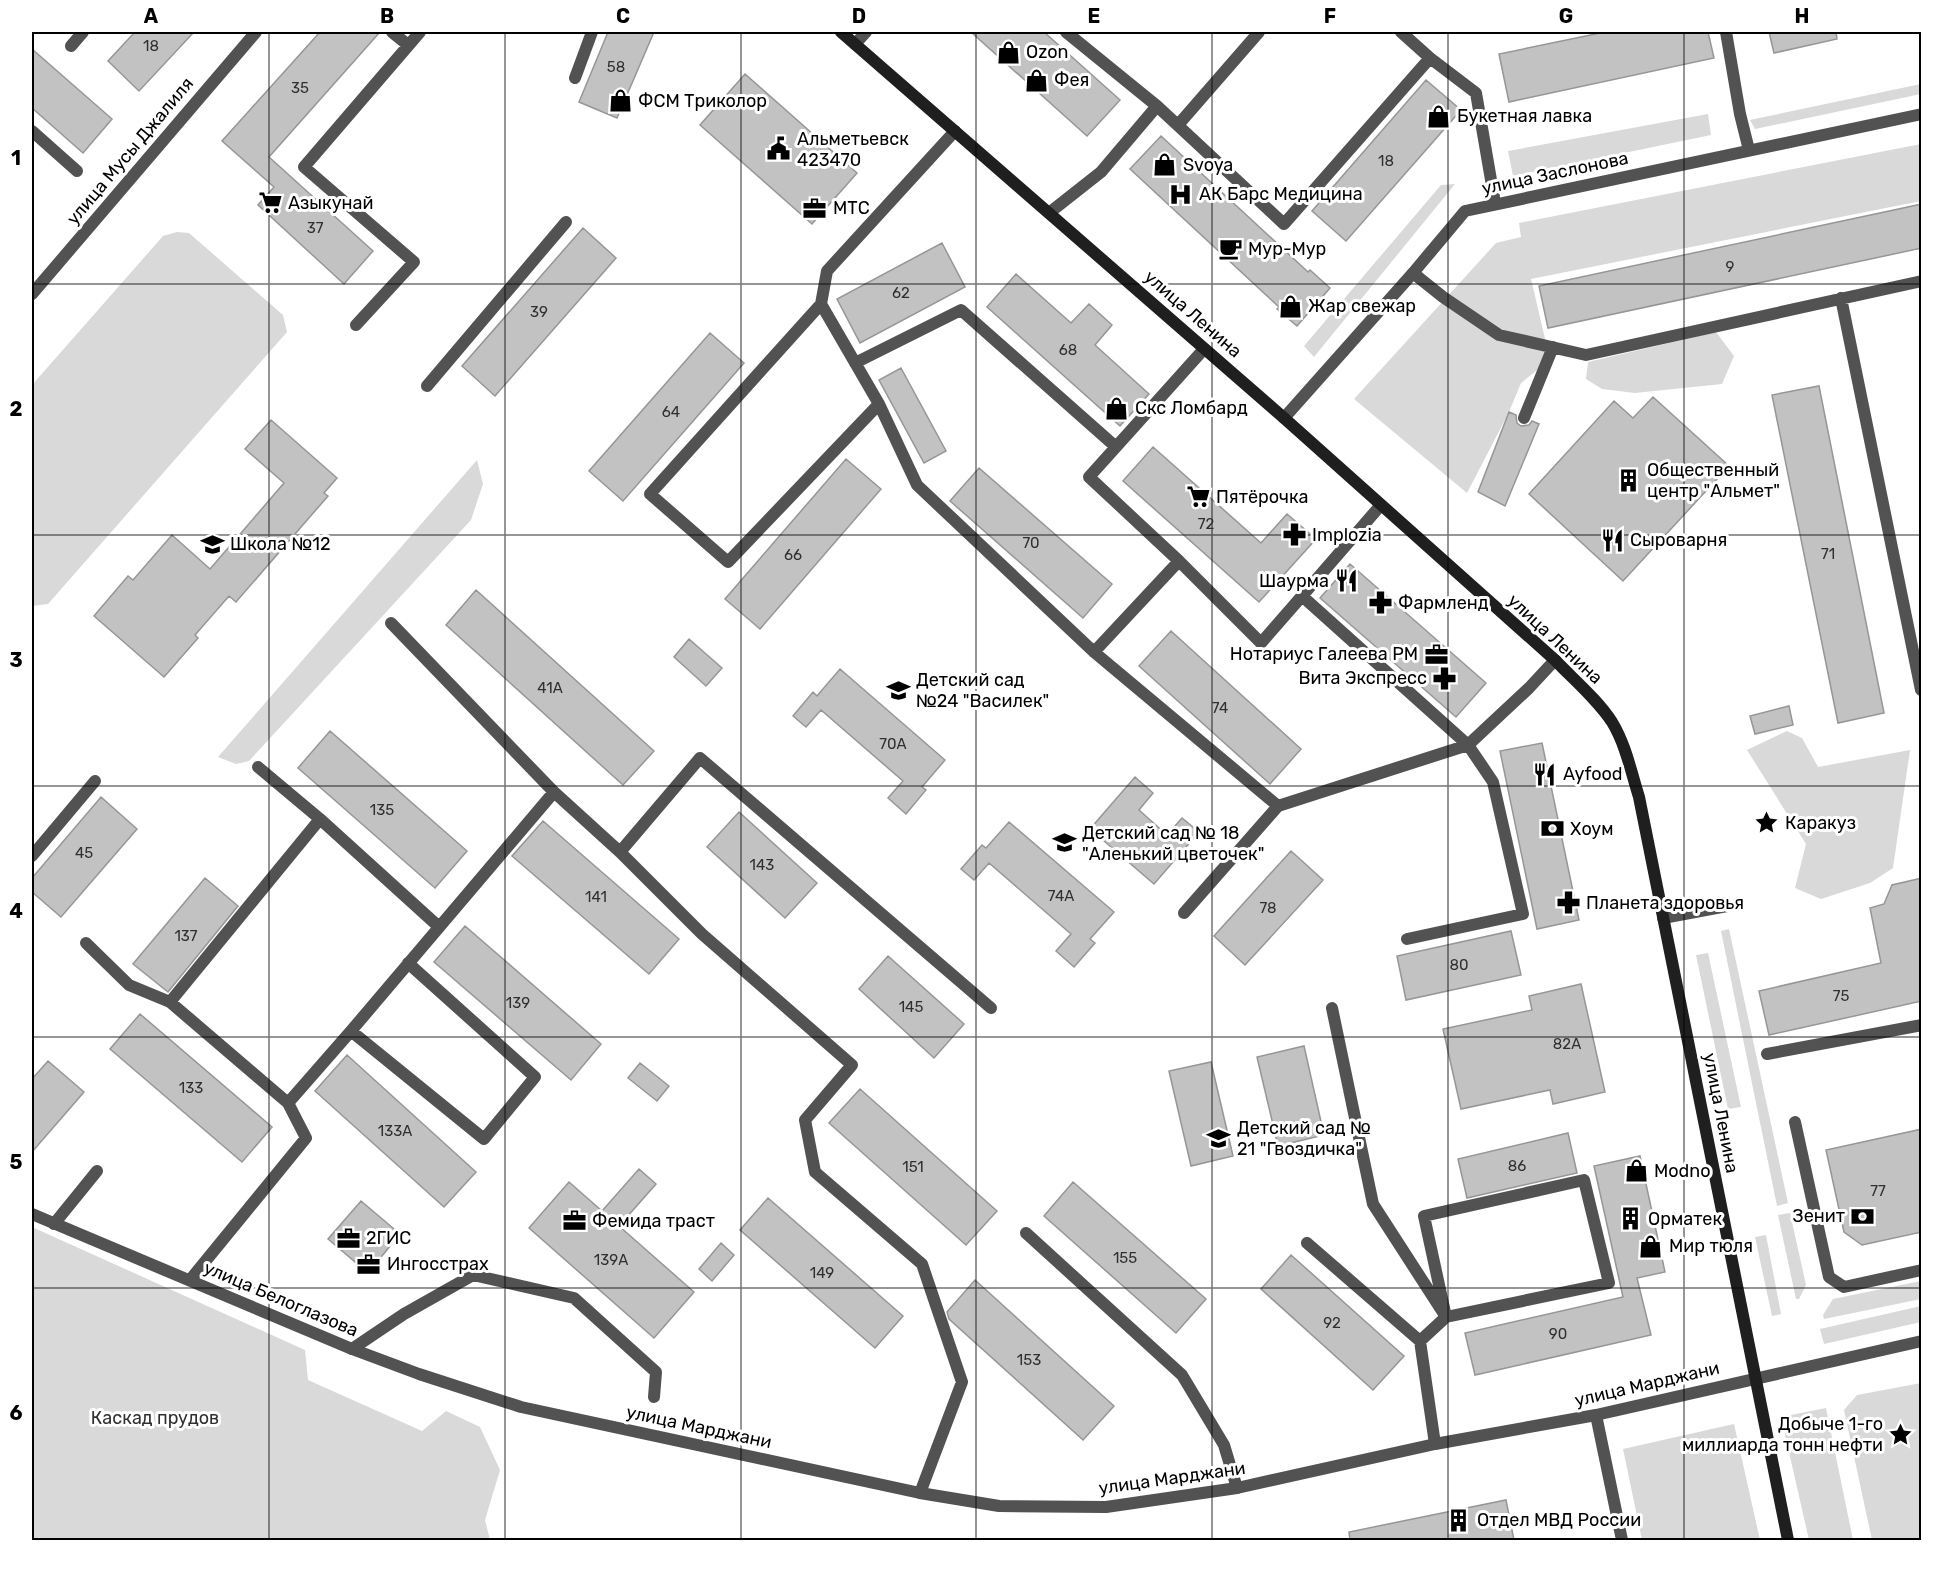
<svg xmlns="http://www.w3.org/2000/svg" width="1953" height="1572" viewBox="0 0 1953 1572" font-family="Rubik,sans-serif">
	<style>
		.green { fill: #d9d9d9 }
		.building { fill: #c2c2c2; stroke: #969696; stroke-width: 1.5 }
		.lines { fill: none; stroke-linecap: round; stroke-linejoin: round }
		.service { stroke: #525252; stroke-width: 12 }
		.minor { stroke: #525252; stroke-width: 12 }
		.tertiary { stroke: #525252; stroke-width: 12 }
		.secondary { stroke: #1f1f1f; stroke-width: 12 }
		.grid { fill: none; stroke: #000; stroke-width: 1.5; stroke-opacity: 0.55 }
		.labels { text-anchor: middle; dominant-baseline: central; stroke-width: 6; stroke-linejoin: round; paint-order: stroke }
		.number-label { font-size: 15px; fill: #303030 }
		.poi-label { font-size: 18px; fill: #000; stroke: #fff; text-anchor: start }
		.street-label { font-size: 18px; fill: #000; stroke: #fff }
		.park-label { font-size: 18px; fill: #303030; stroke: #fff }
		.neatline { fill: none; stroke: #000; stroke-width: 2 }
		.grid-label { font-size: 20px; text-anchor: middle; font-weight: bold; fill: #000 }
	</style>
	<rect width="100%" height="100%" fill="#fff"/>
	<!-- green -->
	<path class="green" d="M1921,84V94L1755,129L1750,120Z
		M1708,114L1711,135L1513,176L1508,151Z
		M1921,144V201L1531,279L1550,360L1521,383L1509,412L1467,493L1354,399L1496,243L1521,237L1519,223Z
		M1455,184L1314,357L1304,346L1441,185Z
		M177,232L189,233L283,315L287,332L48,604L32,606V385L163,236Z
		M1716,332L1734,356L1722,384L1635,393L1602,389L1586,379L1588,362Z
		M477,460L483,484L471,520L249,761L236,764L218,757Z
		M1787,731L1802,738L1818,767L1910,750L1893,868L1870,883L1821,899L1795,888L1806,844L1747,750Z
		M1729,929L1788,1203L1777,1206L1721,931Z
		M1708,953L1741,1107L1728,1109L1696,955Z
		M1790,1213L1806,1285L1799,1299H1796L1778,1215Z
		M32,1227L305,1350L308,1380L422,1431L446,1411L480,1427L500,1470L485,1520L490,1540H32Z
		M1766,1235L1781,1314L1772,1316L1755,1237Z
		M1921,1281V1299L1824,1319L1823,1315L1833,1299Z
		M1921,1306V1322L1824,1344L1820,1329Z
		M1921,1383V1540H1872L1844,1410L1857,1395Z
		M1826,1408L1853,1540H1809L1781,1417Z
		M1734,1424L1760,1540H1642L1623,1449Z"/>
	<!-- building -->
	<path class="building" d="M135,32H194L139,91L108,61Z
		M320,32H380L269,157L373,251L344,284L258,205L274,187L222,141Z
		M608,32H654L617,118L579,102Z
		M971,32H1044L1120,100L1087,136Z
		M1605,32H1708L1714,58L1509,102L1499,54Z
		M1769,32H1836L1837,39L1774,53Z
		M32,49L112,119L83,153L32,108Z
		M745,74L857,173L812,224L700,125Z
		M1426,80L1461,110L1346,241L1312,211Z
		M1161,136L1308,272L1310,270L1330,288L1297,326L1277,309L1279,307L1130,169Z
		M1922,204V248L1548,328L1539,286Z
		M583,228L616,258L495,396L462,366Z
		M942,243L965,287L860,343L837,299Z
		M1016,274L1071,323L1089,304L1112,325L1095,345L1149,394L1120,426L987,307Z
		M710,333L744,363L623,501L589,471Z
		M901,368L946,451L924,463L879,380Z
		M1819,386L1884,713L1838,723L1772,395Z
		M1653,397L1729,466L1623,581L1529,494L1614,401L1633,418Z
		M1509,412L1516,415L1517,423L1521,426L1529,425L1532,421L1539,424L1505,506L1478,492Z
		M271,420L337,478L324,493L328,496L236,602L229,596L195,635L198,638L164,677L94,616L128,576L133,580L172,535L210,569L284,483L245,449Z
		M1153,447L1261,543L1287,514L1316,539L1259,602L1123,481Z
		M846,459L881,489L760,629L725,599Z
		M979,468L1112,584L1083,618L950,501Z
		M1350,564L1486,683L1456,717L1320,598Z
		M476,590L654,751L623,785L446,625Z
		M1171,631L1301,749L1270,784L1139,666Z
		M689,639L722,668L706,686L674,657Z
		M840,669L945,760L922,787L926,790L906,814L888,798L903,781L821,710L806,727L793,716L813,692L817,696Z
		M1789,706L1793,725L1755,734L1750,716Z
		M330,731L467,851L435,888L298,768Z
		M1542,743L1579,920L1537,929L1500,751Z
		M1135,777L1153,793L1139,810L1167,835L1182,818L1199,832L1154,884L1090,829Z
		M101,797L137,829L61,917L32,892V878Z
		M739,812L817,883L785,918L707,847Z
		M543,821L679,939L649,974L512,856Z
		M1009,822L1114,912L1090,939L1095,943L1074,967L1056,951L1071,934L989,863L974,880L961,869L982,845L986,848Z
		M1291,851L1323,880L1245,965L1214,936Z
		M205,878L238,906L168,992L133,964Z
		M1922,878V1001L1769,1035L1759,991L1881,963L1870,908L1884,904L1892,885Z
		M465,926L601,1044L571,1080L434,962Z
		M1511,931L1521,975L1406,1000L1397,956Z
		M888,956L964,1024L934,1058L859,989Z
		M1581,984L1605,1092L1553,1104L1550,1090L1461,1109L1443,1029L1532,1010L1529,996Z
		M140,1014L272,1127L242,1162L110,1049Z
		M1304,1046L1324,1135L1278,1146L1257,1057Z
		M347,1055L476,1172L444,1207L315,1091Z
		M48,1061L84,1092L32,1152V1079Z
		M1211,1062L1233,1156L1191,1166L1169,1071Z
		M640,1063L669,1086L657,1101L628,1078Z
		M860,1089L997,1211L966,1245L829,1123Z
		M1922,1129V1232L1862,1245L1844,1232L1826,1150Z
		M1568,1133L1577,1173L1467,1198L1458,1159Z
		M1640,1156L1665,1272L1637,1278L1651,1335L1475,1375L1465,1333L1623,1297L1594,1166Z
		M639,1169L656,1184L619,1226L694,1292L654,1338L529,1228L569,1182L602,1211Z
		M1073,1182L1206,1299L1176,1333L1044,1216Z
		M768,1198L903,1316L875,1348L740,1230Z
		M361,1201L400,1234L368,1273L328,1239Z
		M721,1243L734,1255L712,1281L699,1269Z
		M1291,1255L1404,1356L1373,1390L1261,1289Z
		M975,1280L1114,1406L1083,1440L949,1319L947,1312Z
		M1506,1500L1514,1540H1350L1349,1532Z"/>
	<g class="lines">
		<!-- service -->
		<path class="service" d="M392,32L408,45
			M1066,32L1157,106L1284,224L1430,58L1476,93L1495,203
			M1401,32L1430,58
			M1726,32L1740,114L1749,150
			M855,44L866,32
			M71,46L83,32
			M575,78L592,32
			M1178,125L1259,32
			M32,131L77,171
			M1049,213L1101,172L1157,106
			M1413,273L1443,297L1499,335L1586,355L1922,281
			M1841,298L1921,690
			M821,304L879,404L917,485L1094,652L1278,806
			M356,325L414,262L304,167L420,32
			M1204,349L1089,477L1179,561L1261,643L1302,596L1468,745L1493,782L1523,914L1407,939
			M855,363L961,310L1116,447
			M427,386L566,222
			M879,404L728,562L650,494L821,304L827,271L955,131
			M1524,418L1553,347
			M1302,596L1380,506
			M391,623L554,792L620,852L702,934L852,1065L805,1120L815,1172L922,1264L962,1382L920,1493
			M1094,652L1179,561
			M258,767L320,819L438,926
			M620,852L700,758L991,1008
			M32,856L95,781
			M1184,913L1278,806L1468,745L1529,688L1555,660
			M1663,918L1727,906
			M86,943L129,985L170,1002L288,1103
			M170,1002L320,819
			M1332,1008L1373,1204L1446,1317L1420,1341
			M351,1031L484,1139L535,1077L408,963
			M1767,1054L1922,1025
			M1795,1122L1829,1277L1844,1287L1922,1270
			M1584,1180L1609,1283L1446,1317L1424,1216Z
			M54,1224L97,1171
			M1026,1233L1182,1375L1224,1445L1237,1488
			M1307,1243L1420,1341L1435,1444
			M190,1280L306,1138L288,1103L351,1031L554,792
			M352,1349L404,1314L473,1275L574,1298L656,1372L654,1397
			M1596,1415L1622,1540"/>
		<!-- minor -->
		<path class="minor" d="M1284,418L1413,273L1465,211L1922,114"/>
		<!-- tertiary -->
		<path class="tertiary" d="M32,294L256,32
			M32,1214L352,1349L419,1374L521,1407L920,1493L999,1506L1106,1507L1237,1488L1435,1444L1596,1415L1922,1341"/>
		<!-- secondary -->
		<path class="secondary" d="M841,32L1284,418L1555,660C1574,680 1597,699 1612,722C1626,745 1631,772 1639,797L1788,1540"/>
	</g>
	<!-- grid -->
	<path class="grid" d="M269,32V1540M505,32V1540M741,32V1540M976,32V1540M1212,32V1540M1448,32V1540M1684,32V1540M32,284H1922M32,535H1922M32,786H1922M32,1037H1922M32,1288H1922"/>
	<!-- icons -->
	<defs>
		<symbol id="shop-bare" viewBox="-9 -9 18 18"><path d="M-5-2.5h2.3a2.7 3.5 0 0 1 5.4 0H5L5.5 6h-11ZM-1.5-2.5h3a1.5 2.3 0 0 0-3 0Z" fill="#000" stroke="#fff" stroke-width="2.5" paint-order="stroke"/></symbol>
		<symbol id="civic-bare" viewBox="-9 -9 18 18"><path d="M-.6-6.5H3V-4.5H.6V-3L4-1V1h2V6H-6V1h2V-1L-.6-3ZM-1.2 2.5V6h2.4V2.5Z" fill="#000" stroke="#fff" stroke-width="2.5" paint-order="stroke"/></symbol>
		<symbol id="hospital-bare" viewBox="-9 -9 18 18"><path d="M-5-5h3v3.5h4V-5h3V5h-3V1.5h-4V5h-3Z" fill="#000" stroke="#fff" stroke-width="2.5" paint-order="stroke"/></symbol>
		<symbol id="supermarket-bare" viewBox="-9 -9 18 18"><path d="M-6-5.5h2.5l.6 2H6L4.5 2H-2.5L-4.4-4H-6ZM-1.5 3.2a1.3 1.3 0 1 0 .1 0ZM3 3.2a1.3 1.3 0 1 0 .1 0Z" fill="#000" stroke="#fff" stroke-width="2.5" paint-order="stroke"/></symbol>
		<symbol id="office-bare" viewBox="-9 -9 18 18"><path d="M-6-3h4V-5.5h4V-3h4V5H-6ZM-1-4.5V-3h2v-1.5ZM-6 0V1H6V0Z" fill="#000" stroke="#fff" stroke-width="2.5" paint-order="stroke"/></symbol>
		<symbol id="cafe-bare" viewBox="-9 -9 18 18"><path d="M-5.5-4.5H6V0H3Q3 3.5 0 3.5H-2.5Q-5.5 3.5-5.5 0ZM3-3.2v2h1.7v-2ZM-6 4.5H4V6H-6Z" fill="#000" stroke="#fff" stroke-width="2.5" paint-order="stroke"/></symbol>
		<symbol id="building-bare" viewBox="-9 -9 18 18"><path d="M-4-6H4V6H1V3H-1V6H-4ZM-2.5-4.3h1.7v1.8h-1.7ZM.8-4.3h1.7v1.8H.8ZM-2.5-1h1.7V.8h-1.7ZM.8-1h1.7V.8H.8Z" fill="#000" stroke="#fff" stroke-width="2.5" paint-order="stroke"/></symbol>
		<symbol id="pharmacy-bare" viewBox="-9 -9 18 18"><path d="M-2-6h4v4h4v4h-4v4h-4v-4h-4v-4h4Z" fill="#000" stroke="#fff" stroke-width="2.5" paint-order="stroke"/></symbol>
		<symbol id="restaurant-bare" viewBox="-9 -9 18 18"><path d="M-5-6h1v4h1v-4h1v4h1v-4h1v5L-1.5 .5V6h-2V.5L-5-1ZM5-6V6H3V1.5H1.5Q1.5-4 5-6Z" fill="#000" stroke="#fff" stroke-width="2.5" paint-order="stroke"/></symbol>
		<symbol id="school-bare" viewBox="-9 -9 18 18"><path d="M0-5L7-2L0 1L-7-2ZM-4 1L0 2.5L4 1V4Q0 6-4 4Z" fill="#000" stroke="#fff" stroke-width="2.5" paint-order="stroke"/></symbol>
		<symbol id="sight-bare" viewBox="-9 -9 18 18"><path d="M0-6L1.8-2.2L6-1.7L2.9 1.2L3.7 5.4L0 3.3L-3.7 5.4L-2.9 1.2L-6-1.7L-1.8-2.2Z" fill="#000" stroke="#fff" stroke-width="2.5" paint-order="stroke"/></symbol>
		<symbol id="bank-bare" viewBox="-9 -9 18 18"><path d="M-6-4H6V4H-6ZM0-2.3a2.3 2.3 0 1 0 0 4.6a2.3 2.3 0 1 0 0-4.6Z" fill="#000" stroke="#fff" stroke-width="2.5" paint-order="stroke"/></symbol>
	</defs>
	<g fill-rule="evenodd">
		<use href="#shop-bare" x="992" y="36" width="33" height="33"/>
		<use href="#shop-bare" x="1020" y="64" width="33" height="33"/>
		<use href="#shop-bare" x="604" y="84" width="33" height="33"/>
		<use href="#shop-bare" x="1422" y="100" width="33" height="33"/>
		<use href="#civic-bare" x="762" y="132" width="33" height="33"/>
		<use href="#shop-bare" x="1148" y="148" width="33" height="33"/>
		<use href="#hospital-bare" x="1164" y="178" width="33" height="33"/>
		<use href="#supermarket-bare" x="254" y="186" width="33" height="33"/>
		<use href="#office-bare" x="798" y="192" width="33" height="33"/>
		<use href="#cafe-bare" x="1214" y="232" width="33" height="33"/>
		<use href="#shop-bare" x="1274" y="290" width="33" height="33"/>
		<use href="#shop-bare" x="1100" y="392" width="33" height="33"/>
		<use href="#building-bare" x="1612" y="464" width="33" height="33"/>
		<use href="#supermarket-bare" x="1182" y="480" width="33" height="33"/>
		<use href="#pharmacy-bare" x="1278" y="518" width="33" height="33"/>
		<use href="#restaurant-bare" x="1596" y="524" width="33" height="33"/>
		<use href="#school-bare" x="196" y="528" width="33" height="33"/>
		<use href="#restaurant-bare" x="1330" y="564" width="33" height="33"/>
		<use href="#pharmacy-bare" x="1364" y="586" width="33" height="33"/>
		<use href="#office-bare" x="1420" y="638" width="33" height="33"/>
		<use href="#pharmacy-bare" x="1428" y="662" width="33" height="33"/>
		<use href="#school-bare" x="882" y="674" width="33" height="33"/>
		<use href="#restaurant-bare" x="1528" y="758" width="33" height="33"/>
		<use href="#sight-bare" x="1750" y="806" width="33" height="33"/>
		<use href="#bank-bare" x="1536" y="812" width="33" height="33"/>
		<use href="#school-bare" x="1048" y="826" width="33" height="33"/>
		<use href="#pharmacy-bare" x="1552" y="886" width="33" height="33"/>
		<use href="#school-bare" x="1202" y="1122" width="33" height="33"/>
		<use href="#shop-bare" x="1620" y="1154" width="33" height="33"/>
		<use href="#bank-bare" x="1846" y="1200" width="33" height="33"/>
		<use href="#building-bare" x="1614" y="1202" width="33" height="33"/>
		<use href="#office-bare" x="558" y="1204" width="33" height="33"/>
		<use href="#office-bare" x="332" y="1222" width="33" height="33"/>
		<use href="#shop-bare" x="1634" y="1230" width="33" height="33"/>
		<use href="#office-bare" x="352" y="1248" width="33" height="33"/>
		<use href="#sight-bare" x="1884" y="1418" width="33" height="33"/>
		<use href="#building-bare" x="1442" y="1504" width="33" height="33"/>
	</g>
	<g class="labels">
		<!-- number labels -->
		<g class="number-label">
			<text x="151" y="46">18</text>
			<text x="616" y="67">58</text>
			<text x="300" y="88">35</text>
			<text x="1386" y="161">18</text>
			<text x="315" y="228">37</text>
			<text x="1730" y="267">9</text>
			<text x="901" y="293">62</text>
			<text x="539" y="312">39</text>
			<text x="1068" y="350">68</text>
			<text x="671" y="412">64</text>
			<text x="1206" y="524">72</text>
			<text x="1031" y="543">70</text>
			<text x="1828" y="554">71</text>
			<text x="793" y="555">66</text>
			<text x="550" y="688">41А</text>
			<text x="1220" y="708">74</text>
			<text x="893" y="744">70А</text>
			<text x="382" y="810">135</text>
			<text x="84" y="853">45</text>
			<text x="762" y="865">143</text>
			<text x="1061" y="896">74А</text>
			<text x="596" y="897">141</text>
			<text x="1268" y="908">78</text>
			<text x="186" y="936">137</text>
			<text x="1459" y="965">80</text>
			<text x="1841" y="996">75</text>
			<text x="518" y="1003">139</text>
			<text x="911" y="1007">145</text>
			<text x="1567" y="1044">82А</text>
			<text x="191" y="1088">133</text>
			<text x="395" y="1131">133А</text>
			<text x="1517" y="1166">86</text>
			<text x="913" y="1167">151</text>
			<text x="1878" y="1191">77</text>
			<text x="1125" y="1258">155</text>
			<text x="611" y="1260">139А</text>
			<text x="822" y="1273">149</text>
			<text x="1332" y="1323">92</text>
			<text x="1558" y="1334">90</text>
			<text x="1029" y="1360">153</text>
		</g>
		<!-- poi labels -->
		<g class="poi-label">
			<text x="1026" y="52">Ozon</text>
			<text x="1054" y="80">Фея</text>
			<text x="638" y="101">ФСМ Триколор</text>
			<text x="1457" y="116">Букетная лавка</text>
			<text x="797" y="139">Альметьевск<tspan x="797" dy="21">423470</tspan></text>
			<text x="1183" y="165">Svoya</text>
			<text x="1199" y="194">АК Барс Медицина</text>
			<text x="288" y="203">Азыкунай</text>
			<text x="833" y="208">МТС</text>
			<text x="1248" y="249">Мур-Мур</text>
			<text x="1308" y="306">Жар свежар</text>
			<text x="1135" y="408">Скс Ломбард</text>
			<text x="1647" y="470">Общественный<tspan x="1647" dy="21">центр "Альмет"</tspan></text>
			<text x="1216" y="497">Пятёрочка</text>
			<text x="1312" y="535">Implozia</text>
			<text x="1630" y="540">Сыроварня</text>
			<text x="230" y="544">Школа №12</text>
			<text x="1329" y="581" text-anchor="end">Шаурма</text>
			<text x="1398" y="603">Фармленд</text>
			<text x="1418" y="654" text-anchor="end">Нотариус Галеева РМ</text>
			<text x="1427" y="678" text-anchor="end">Вита Экспресс</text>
			<text x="916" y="680">Детский сад<tspan x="916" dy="21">№24 "Василек"</tspan></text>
			<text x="1563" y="774">Ayfood</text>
			<text x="1785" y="823">Каракуз</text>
			<text x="1570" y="829">Хоум</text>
			<text x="1082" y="833">Детский сад № 18<tspan x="1082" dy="21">"Аленький цветочек"</tspan></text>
			<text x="1586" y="903">Планета здоровья</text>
			<text x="1237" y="1128">Детский сад №<tspan x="1237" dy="21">21 "Гвоздичка"</tspan></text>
			<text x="1654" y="1171">Modno</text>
			<text x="1845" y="1216" text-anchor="end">Зенит</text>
			<text x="1648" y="1219">Орматек</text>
			<text x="592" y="1221">Фемида траст</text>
			<text x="366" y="1238">2ГИС</text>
			<text x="1669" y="1246">Мир тюля</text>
			<text x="387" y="1264">Ингосстрах</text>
			<text x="1883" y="1424" text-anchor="end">Добыче 1-го<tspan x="1883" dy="21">миллиарда тонн нефти</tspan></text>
			<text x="1477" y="1520">Отдел МВД России</text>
		</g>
		<!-- street labels -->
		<g class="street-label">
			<text transform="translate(130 151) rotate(-50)">улица Мусы Джалиля</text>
			<text transform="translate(1555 173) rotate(-12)">улица Заслонова</text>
			<text transform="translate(1193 314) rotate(41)">улица Ленина</text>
			<text transform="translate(1555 639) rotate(43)">улица Ленина</text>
			<text transform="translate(1721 1113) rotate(79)">улица Ленина</text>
			<text transform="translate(281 1299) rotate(23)">улица Белоглазова</text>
			<text transform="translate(1647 1384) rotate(-13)">улица Марджани</text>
			<text transform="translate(699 1427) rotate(12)">улица Марджани</text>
			<text transform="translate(1172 1478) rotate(-8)">улица Марджани</text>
		</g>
		<!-- park labels -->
		<g class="park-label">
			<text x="155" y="1418">Каскад прудов</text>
		</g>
	</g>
	<!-- border -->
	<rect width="1953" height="1572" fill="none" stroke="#ffffff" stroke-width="66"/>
	<rect x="33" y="33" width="1887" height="1506" class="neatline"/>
	<g class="grid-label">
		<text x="151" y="23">A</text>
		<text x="387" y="23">B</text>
		<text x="623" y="23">C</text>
		<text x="859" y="23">D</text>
		<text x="1094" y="23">E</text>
		<text x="1330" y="23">F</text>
		<text x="1566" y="23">G</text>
		<text x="1802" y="23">H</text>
		<text x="16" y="165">1</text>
		<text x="16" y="416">2</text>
		<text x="16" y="667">3</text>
		<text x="16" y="918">4</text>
		<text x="16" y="1169">5</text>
		<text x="16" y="1420">6</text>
	</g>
</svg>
